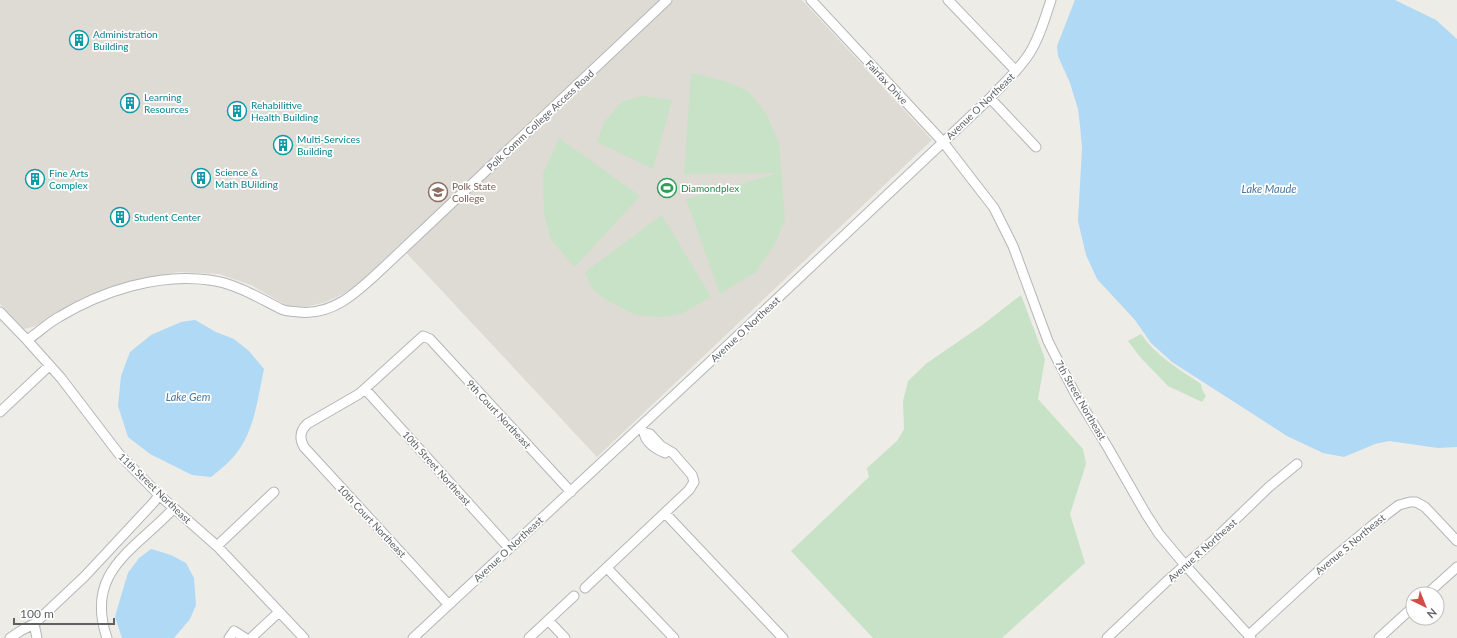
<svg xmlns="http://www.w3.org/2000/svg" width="1457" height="638" viewBox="0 0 1457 638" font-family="Lato,sans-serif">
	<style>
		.education { fill: #dedbd4 }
		.green { fill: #c7e2c6 }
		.water { fill: #afd9f5 }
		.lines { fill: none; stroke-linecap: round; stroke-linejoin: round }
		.minor-casing { stroke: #b3b6b9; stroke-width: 11 }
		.minor { stroke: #fff; stroke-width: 9 }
		.labels { text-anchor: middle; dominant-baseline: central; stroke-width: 3.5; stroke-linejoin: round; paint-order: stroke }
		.culture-label { font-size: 10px; fill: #0d838f; stroke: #fff; text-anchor: start }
		.street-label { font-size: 10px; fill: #5e6164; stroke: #fff }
		.education-label { font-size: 10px; fill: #785e54; stroke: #fff; text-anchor: start }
		.leisure-label { font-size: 10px; fill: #27864d; stroke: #fff; text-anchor: start }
		.water-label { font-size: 11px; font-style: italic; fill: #4b759c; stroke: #fff }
	</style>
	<rect width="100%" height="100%" fill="#eeece6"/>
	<!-- education -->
	<path class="education" d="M0,0H802L932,140L597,457L399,245L356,287L339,296L326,302L306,307L286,305L251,285L219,274L178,272L124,283L82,298L36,326L24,329L0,304Z"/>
	<!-- green -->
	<path class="green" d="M691,73L728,82L749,92L767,115L779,144L785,220L775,244L756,272L720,294L686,199L779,173L684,174Z
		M643,96L672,100L653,169L597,142L604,122L623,101Z
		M559,138L640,196L575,267L551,240L544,214L543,174Z
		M662,215L711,297L683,313L662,317L635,315L605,299L592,289L585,272Z
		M1021,295L1045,359L1038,399L1083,449L1086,464L1070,514L1085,563L1002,638H873L791,551L869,477L867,468L897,441L904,429L903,401L908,381L927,363L981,326Z
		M1141,334C1156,356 1179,369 1201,384L1202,390L1206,396L1202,402L1168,386L1140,357L1128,341Z"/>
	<!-- water -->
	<path class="water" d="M1075,0H1395L1436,20L1457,39V447L1438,448L1389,441L1375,444L1344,457L1323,453L1287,436L1172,362L1151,343L1135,320L1097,279L1086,255L1078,221L1082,148L1080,125L1078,109L1070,83L1058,56L1057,46Z
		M195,320L216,332L234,339L249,351L264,369C258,396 255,428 238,451C231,461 221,469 211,477L192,475L150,454L128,437L118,406L121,376L130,352L151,335L181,322Z
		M151,549L171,555L186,563L194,578L196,605L190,619L174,638H122L115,617L121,596L128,573L139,558Z"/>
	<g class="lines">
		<defs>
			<path id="minor" d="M811,0L943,142L994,208L1013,246L1048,341L1057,359L1077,397L1107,446L1146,514L1159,534L1185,565L1251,638
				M948,0L1016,71
				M990,98L1036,147
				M0,312L27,340L61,378L119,454L159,495L217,546L304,638
				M27,340C38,333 48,323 59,317C102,291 158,273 209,280C235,283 259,298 281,309C287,312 294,311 299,312C335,316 360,289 384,267L667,0
				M365,389L509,548
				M0,412L49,366
				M644,432C645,443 656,449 665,453
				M665,513L783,638
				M217,546L274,492
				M607,568L674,638
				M585,588L689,490L694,482L692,475L673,453L661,446L650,434L644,433
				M1427,594L1457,567
				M448,604L304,447C299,438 300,431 307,424L359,394L423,336L430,339L571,492
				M548,620L565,638
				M1249,635L1326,564L1374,524L1399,505L1410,502H1416L1425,507L1457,541
				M10,638L22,630L34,624
				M37,638L34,624L85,576L154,502L159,495
				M107,638C84,571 135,550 174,508
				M229,638L234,631L245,638
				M251,638L279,612
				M413,638L713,359L990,98C1003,84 1018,71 1029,54C1039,39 1045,18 1051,0
				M529,638L574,596
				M1107,638L1166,582L1213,541L1269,487L1297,464
				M1379,638L1413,607"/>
		</defs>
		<!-- minor casing -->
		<use href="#minor" class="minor-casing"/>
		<!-- minor -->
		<use href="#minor" class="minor"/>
	</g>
	<!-- icons -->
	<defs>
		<symbol id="building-ring" viewBox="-11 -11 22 22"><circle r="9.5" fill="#fff" stroke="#0f9aa8" stroke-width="1.5"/><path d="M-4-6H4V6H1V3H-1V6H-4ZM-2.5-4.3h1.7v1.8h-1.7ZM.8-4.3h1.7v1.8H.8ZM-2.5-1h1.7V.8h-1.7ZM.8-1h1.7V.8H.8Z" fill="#0f9aa8"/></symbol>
		<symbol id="stadium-ring" viewBox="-11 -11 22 22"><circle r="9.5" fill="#fff" stroke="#2e9e5b" stroke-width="1.5"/><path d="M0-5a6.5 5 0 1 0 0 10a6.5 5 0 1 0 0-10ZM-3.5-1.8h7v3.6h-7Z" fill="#2e9e5b"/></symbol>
		<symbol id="university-ring" viewBox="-11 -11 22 22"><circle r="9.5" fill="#fff" stroke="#8d6e63" stroke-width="1.5"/><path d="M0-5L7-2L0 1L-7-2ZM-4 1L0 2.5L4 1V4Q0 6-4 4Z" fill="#8d6e63"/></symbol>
	</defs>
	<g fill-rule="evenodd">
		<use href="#building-ring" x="68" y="29" width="22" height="22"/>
		<use href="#building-ring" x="119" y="92" width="22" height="22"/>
		<use href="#building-ring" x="226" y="100" width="22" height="22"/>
		<use href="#building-ring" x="272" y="134" width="22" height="22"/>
		<use href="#building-ring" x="190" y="167" width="22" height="22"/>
		<use href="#building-ring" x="24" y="168" width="22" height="22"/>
		<use href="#stadium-ring" x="656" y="177" width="22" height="22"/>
		<use href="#university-ring" x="427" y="181" width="22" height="22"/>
		<use href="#building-ring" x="109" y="206" width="22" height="22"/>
	</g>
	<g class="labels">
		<!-- culture labels -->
		<g class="culture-label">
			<text x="93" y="34">Administration<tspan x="93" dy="12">Building</tspan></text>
			<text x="144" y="97">Learning<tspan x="144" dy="12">Resources</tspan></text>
			<text x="251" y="105">Rehabilitive<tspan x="251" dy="12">Health Building</tspan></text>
			<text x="297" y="139">Multi-Services<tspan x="297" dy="12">Building</tspan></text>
			<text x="215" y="172">Science &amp;<tspan x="215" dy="12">Math BUilding</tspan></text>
			<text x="49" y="173">Fine Arts<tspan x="49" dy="12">Complex</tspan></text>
			<text x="134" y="217">Student Center</text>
		</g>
		<!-- street labels -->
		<g class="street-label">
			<text transform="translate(887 82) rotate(47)">Fairfax Drive</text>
			<text transform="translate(980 106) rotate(-44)">Avenue O Northeast</text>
			<text transform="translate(540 120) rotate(-43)">Polk Comm College Access Road</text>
			<text transform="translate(745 329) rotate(-43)">Avenue O Northeast</text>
			<text transform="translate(1081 400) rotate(60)">7th Street Northeast</text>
			<text transform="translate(499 414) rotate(47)">9th Court Northeast</text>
			<text transform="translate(437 468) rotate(48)">10th Street Northeast</text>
			<text transform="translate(155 488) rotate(44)">11th Street Northeast</text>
			<text transform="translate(372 521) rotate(47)">10th Court Northeast</text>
			<text transform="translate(1350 544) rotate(-40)">Avenue S Northeast</text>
			<text transform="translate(508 549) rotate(-43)">Avenue O Northeast</text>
			<text transform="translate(1202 550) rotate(-42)">Avenue R Northeast</text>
		</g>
		<!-- education labels -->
		<g class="education-label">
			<text x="452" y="186">Polk State<tspan x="452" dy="12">College</tspan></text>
		</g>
		<!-- leisure labels -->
		<g class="leisure-label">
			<text x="681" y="188">Diamondplex</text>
		</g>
		<!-- water labels -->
		<g class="water-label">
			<text x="1269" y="188">Lake Maude</text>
			<text x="188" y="396">Lake Gem</text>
		</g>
	</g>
	<!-- north arrow -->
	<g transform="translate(1425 606) rotate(137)"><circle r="19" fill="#ffffff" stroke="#bfc0c1"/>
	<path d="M0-3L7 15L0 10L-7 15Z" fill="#d44c46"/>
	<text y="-6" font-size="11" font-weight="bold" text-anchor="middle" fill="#5e6164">N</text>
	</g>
	<!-- scale -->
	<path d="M14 618v6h100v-6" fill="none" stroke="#5e6164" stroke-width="2"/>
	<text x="20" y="618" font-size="12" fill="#5e6164" stroke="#ffffff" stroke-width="3" paint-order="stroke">100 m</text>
</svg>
